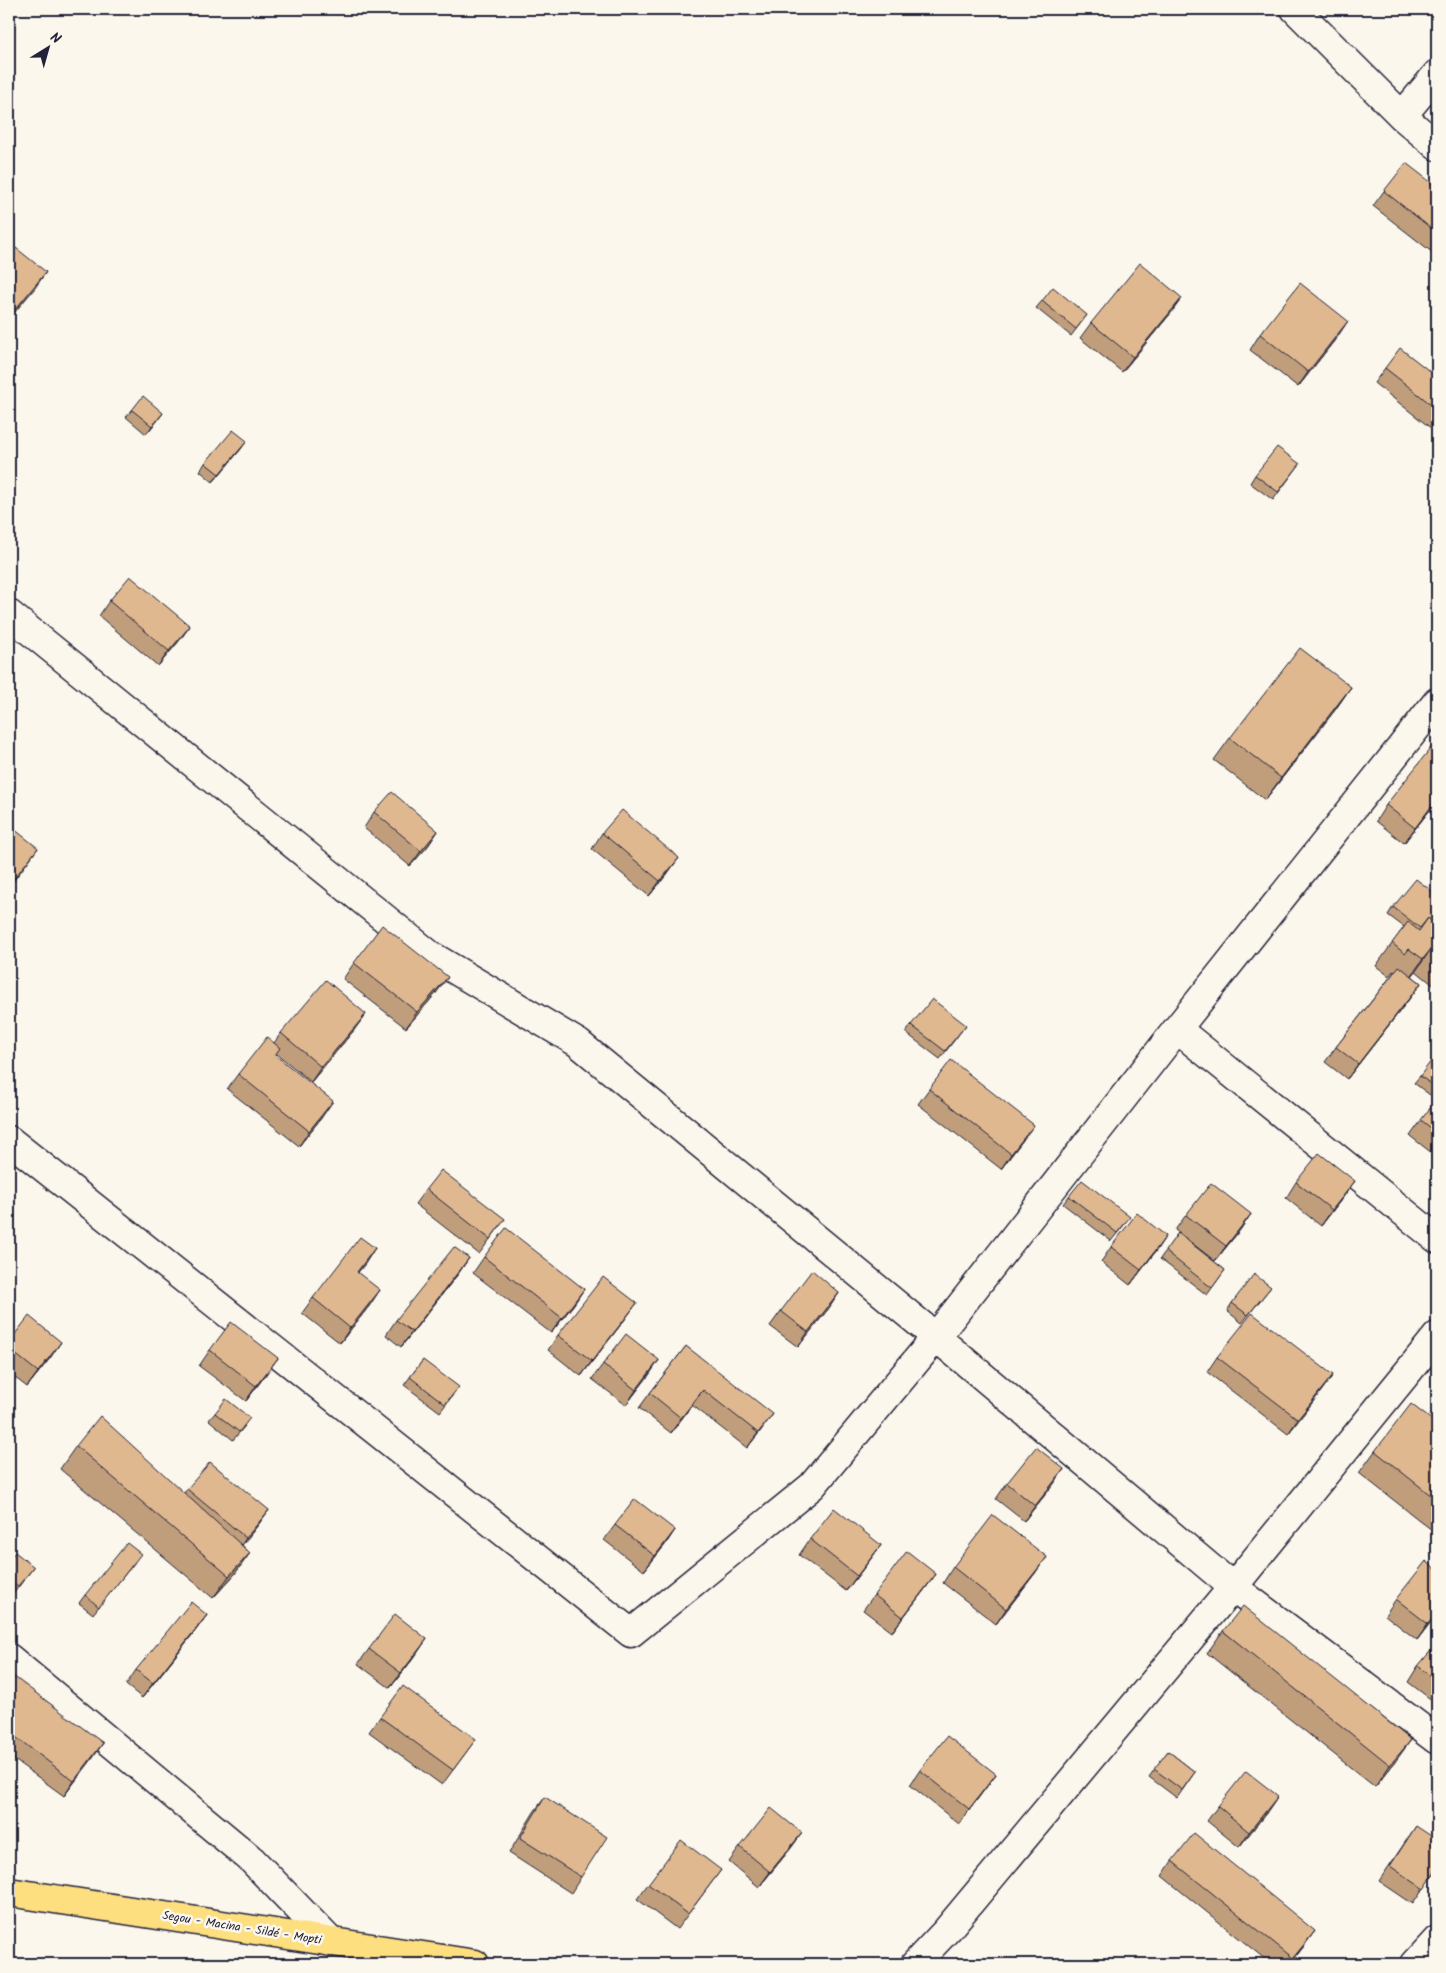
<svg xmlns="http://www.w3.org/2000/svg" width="1446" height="1973" viewBox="0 0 1446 1973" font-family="Kalam,sans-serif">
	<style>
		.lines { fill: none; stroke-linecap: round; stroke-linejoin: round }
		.minor-casing { stroke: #22223b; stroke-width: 31 }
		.major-casing { stroke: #22223b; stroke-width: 31 }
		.minor { stroke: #fbf7ec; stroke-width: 28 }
		.major { stroke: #fedf80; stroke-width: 28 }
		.wall { fill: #c09e7c; stroke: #22223b }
		.shaded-wall { fill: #9c8165; stroke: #22223b }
		.building { fill: #dfb890; stroke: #22223b }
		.labels { text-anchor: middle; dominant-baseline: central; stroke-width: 5; stroke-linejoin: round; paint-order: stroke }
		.street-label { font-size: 12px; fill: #22223b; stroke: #fbf7ec }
	</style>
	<rect width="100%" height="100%" fill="#fbf7ec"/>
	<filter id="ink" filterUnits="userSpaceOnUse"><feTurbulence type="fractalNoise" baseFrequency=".02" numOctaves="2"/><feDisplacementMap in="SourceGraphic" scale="10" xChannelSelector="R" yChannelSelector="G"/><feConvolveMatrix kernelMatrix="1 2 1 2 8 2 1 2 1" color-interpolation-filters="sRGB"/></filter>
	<g filter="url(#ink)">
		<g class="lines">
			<defs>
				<path id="minor" d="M1295,9L1402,116L1437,146
					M1402,116L1437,74
					M9,614L430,955L578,1043L936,1337L1233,1587L1437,1740
					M1177,1029L1437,1239
					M9,1140L631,1633L812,1486L936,1337L1177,1029L1437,702
					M9,1658L252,1860L331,1942
					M915,1964L947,1930L1233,1587L1437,1336
					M1415,1964L1437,1940"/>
				<path id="major" d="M9,1892L475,1964"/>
			</defs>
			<!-- minor casing -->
			<use href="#minor" class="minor-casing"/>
			<!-- major casing -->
			<use href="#major" class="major-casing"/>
			<!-- minor -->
			<use href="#minor" class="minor"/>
			<!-- major -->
			<use href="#major" class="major"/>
		</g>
		<!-- wall -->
		<path class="wall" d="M1437,187V256L1373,206L1384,191Z
			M1042,301L1087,315L1071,336L1036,308Z
			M1171,313L1122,372L1080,338L1091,323Z
			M1260,334L1338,336L1298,387L1250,350Z
			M1385,368L1437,377V433L1374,383Z
			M132,410L158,420L146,434L126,417Z
			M241,449L213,482L200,471L205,463Z
			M1300,464L1273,500L1250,483L1255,475Z
			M109,601L190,626L179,641L158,666L99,616Z
			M1351,687L1335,710L1265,800L1214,760L1230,738Z
			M1437,801L1404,843L1376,821L1386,805Z
			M374,812L438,831L428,846L410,866L364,828Z
			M602,833L668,873L649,896L592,849Z
			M1437,895V912L1430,920L1437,926V988L1416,971L1412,976L1421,983L1410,998L1347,1079L1325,1062L1336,1047L1394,972L1393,971L1389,976L1376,966L1404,927L1388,915L1393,907Z
			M354,963L437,992L406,1028L343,979Z
			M911,1025H966L940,1059L906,1033Z
			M355,1029L311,1082L277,1054L275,1056L322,1117L299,1146L227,1089L238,1074L274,1043L281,1033Z
			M1420,1076L1437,1086L1430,1095L1414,1083Z
			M929,1089L1023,1140L1001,1169L918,1104Z
			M1437,1099V1157L1410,1136Z
			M1296,1182L1344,1196L1321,1226L1286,1198Z
			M426,1189L505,1219L494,1234L479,1254L415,1204Z
			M1069,1196L1124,1225L1111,1241L1063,1204Z
			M1251,1214L1240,1230L1215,1261L1175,1230L1186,1215Z
			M1178,1233L1225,1270L1207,1295L1160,1259Z
			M1111,1247L1156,1251L1130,1285L1101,1262Z
			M375,1248L358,1272L370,1305L340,1343L302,1313L313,1298Z
			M484,1257L584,1289L574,1304L551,1333L473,1273Z
			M469,1258L458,1274L401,1347L386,1335L396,1320Z
			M1271,1287L1242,1323L1227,1311L1232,1303Z
			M839,1293L829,1308L798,1347L770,1326L781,1311Z
			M626,1318L581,1376L548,1350L558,1335Z
			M9,1342L51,1357L27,1387L9,1373Z
			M686,1346L762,1429L747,1448L692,1405L671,1433L639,1408L650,1393Z
			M210,1350L267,1373L246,1401L199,1366Z
			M1217,1357L1333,1375L1322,1390L1288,1434L1207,1372Z
			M423,1360L453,1395L440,1412L404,1385Z
			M659,1360L649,1375L626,1405L592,1379L603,1364Z
			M215,1413L245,1426L233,1440L209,1420Z
			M1437,1424V1534L1359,1473L1375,1451Z
			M76,1446L184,1493L187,1489L269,1510L258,1525L242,1545L250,1553L234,1575L213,1598L60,1469Z
			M1064,1469L1053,1485L1024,1521L996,1499L1007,1483Z
			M615,1525L675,1530L665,1545L644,1571L604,1540Z
			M810,1539L881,1545L870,1560L846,1591L799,1555Z
			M9,1560L34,1567L13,1594L9,1591Z
			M135,1562L93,1614L79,1603L85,1595Z
			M953,1567L1036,1572L996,1624L943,1583Z
			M1437,1570V1614L1417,1640L1385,1615L1396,1599Z
			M936,1574L925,1589L892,1632L863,1610L874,1595Z
			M207,1615L196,1630L142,1698L126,1685L136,1670Z
			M1223,1631L1395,1762L1375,1787L1207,1653Z
			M369,1649L416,1655L390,1688L358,1664Z
			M1437,1649V1704L1408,1682L1418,1666Z
			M9,1682L103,1743L64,1796L9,1756Z
			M380,1717L476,1739L442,1785L369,1732Z
			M1168,1751L1195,1772L1177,1798L1149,1777Z
			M920,1770L996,1774L985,1789L959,1824L910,1785Z
			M545,1797L581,1877L571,1893L509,1853L534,1812Z
			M1218,1806L1267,1812L1239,1847L1207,1821Z
			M1416,1826L1437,1869L1413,1904L1379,1881Z
			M802,1833L791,1848L759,1887L729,1862L740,1847Z
			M1172,1861L1304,1946L1290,1964H1271L1162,1876Z
			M721,1870L677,1929L637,1899L648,1884Z"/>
		<!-- shaded-wall -->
		<path class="shaded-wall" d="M46,272L35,288L9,319V317Z
			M1182,298L1171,313L1122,372L1133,357Z
			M1348,321L1338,336L1298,387L1308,372Z
			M163,413L158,420L146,434L152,426Z
			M247,441L241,449L213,482L219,474Z
			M190,626L179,641L158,666L169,651Z
			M1351,687L1335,710L1265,800L1281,778Z
			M1437,799V801L1404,843L1415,828Z
			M438,831L428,846L410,866L421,851Z
			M38,848L27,863L9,887V885Z
			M679,858L668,873L649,896L660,881Z
			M1431,949L1416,971L1407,982L1423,959Z
			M448,977L437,992L406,1028L417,1012Z
			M1421,983L1410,998L1347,1079L1358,1064Z
			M366,1014L355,1029L311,1082L321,1067Z
			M333,1101L322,1117L299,1146L309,1131Z
			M1034,1125L1023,1140L1001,1169L1011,1154Z
			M1355,1181L1344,1196L1321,1226L1332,1210Z
			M1251,1214L1240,1230L1215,1261L1226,1246Z
			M1166,1236L1156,1251L1130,1285L1141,1270Z
			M375,1248L365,1264L346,1287L357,1272Z
			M469,1258L458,1274L401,1347L412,1332Z
			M584,1289L574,1304L551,1333L562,1318Z
			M380,1290L370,1305L340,1343L350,1328Z
			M839,1293L829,1308L798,1347L808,1332Z
			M637,1303L626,1318L581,1376L592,1361Z
			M61,1342L51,1357L27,1387L38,1372Z
			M278,1358L267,1373L246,1401L256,1386Z
			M659,1360L649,1375L626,1405L636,1390Z
			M1333,1375L1322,1390L1288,1434L1298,1419Z
			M703,1390L692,1405L671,1433L681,1418Z
			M773,1414L762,1429L747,1448L758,1433Z
			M1064,1469L1053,1485L1024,1521L1035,1506Z
			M269,1510L258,1525L236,1553L246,1538Z
			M675,1530L665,1545L644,1571L655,1556Z
			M881,1545L870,1560L846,1591L857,1576Z
			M250,1553L234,1575L213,1598L229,1576Z
			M1047,1557L1036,1572L996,1624L1006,1609Z
			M936,1574L925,1589L892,1632L903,1617Z
			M1437,1613V1614L1417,1640L1428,1624Z
			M207,1615L196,1630L142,1698L153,1683Z
			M427,1639L416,1655L390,1688L401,1673Z
			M1411,1740L1395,1762L1375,1787L1390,1765Z
			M103,1743L93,1758L64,1796L74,1781Z
			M996,1774L985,1789L959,1824L969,1809Z
			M1278,1796L1267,1812L1239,1847L1249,1832Z
			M802,1833L791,1848L759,1887L770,1872Z
			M1315,1931L1304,1946L1290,1964H1289Z"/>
		<!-- building -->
		<path class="building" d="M1406,163L1437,187V233L1384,191Z
			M16,248L46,272L9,317V256Z
			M1140,263L1182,298L1133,357L1091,323Z
			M1300,283L1348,321L1308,372L1260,334Z
			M1053,287L1087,315L1076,329L1042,301Z
			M1400,348L1437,377V409L1385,368Z
			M143,396L163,413L152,426L132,410Z
			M233,430L247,441L219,474L205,463Z
			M1277,447L1300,464L1278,492L1255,475Z
			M130,576L190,626L169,651L109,601Z
			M1300,648L1351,687L1281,778L1230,738Z
			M1437,740V799L1415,828L1386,805Z
			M392,792L438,831L421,851L374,812Z
			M622,810L679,858L660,881L602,833Z
			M9,825L38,848L9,885Z
			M1416,879L1437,895V911L1430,920L1428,918L1420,928L1393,907Z
			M1428,918L1437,926V953L1431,949L1423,959L1409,949L1405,954L1392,943L1408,922L1419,931Z
			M382,925L448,977L417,1012L354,963Z
			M1399,966L1421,983L1358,1064L1336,1047Z
			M326,980L366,1014L321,1067L281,1033Z
			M932,999L966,1025L945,1051L911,1025Z
			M267,1037L280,1048L275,1055L333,1101L309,1131L238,1074Z
			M1437,1053V1085L1435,1087L1420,1076Z
			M951,1060L1034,1125L1011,1154L929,1089Z
			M1437,1099V1133L1421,1120Z
			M1319,1153L1355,1181L1332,1210L1296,1182Z
			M441,1170L505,1219L490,1239L426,1189Z
			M1082,1180L1130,1217L1117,1233L1069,1196Z
			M1211,1183L1251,1214L1226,1246L1186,1215Z
			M1137,1213L1166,1236L1141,1270L1111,1247Z
			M506,1228L584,1289L562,1318L484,1257Z
			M1178,1233L1225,1270L1212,1288L1165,1251Z
			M360,1237L375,1248L357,1272L380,1290L350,1328L313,1298Z
			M454,1247L469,1258L412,1332L396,1320Z
			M812,1270L839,1293L808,1332L781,1311Z
			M1254,1274L1271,1287L1248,1315L1232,1303Z
			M603,1277L637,1303L592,1361L558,1335Z
			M1252,1313L1333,1375L1298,1419L1217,1357Z
			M29,1316L61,1342L38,1372L9,1349V1342Z
			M231,1322L278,1358L256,1386L210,1350Z
			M626,1334L659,1360L636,1390L603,1364Z
			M686,1346L773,1414L758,1433L703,1390L681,1418L650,1393Z
			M423,1360L459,1387L445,1404L410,1377Z
			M226,1399L250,1418L239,1432L215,1413Z
			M1411,1404L1437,1424V1500L1375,1451Z
			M100,1416L250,1553L229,1576L76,1446Z
			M1036,1447L1064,1469L1035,1506L1007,1483Z
			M210,1462L269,1510L246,1538L187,1489Z
			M635,1499L675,1530L655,1556L615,1525Z
			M834,1508L881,1545L857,1576L810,1539Z
			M993,1515L1047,1557L1006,1609L953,1567Z
			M127,1543L141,1554L99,1607L85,1595Z
			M907,1551L936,1574L903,1617L874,1595Z
			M15,1552L34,1567L18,1586L9,1579V1560Z
			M1426,1561L1437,1570V1613L1428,1624L1396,1599Z
			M191,1602L207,1615L153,1683L136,1670Z
			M1243,1606L1411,1740L1390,1765L1223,1631Z
			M395,1614L427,1639L401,1673L369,1649Z
			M1434,1647L1437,1649V1681L1418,1666Z
			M13,1676L103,1743L74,1781L9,1732V1682Z
			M403,1686L476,1739L453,1770L380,1717Z
			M947,1736L996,1774L969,1809L920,1770Z
			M1168,1751L1195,1772L1182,1790L1154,1769Z
			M1246,1771L1278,1796L1249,1832L1218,1806Z
			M545,1797L607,1837L581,1877L520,1838Z
			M771,1808L802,1833L770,1872L740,1847Z
			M1416,1826L1437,1840V1869L1424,1889L1390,1866Z
			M1194,1833L1315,1931L1293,1958L1172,1861Z
			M681,1840L721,1870L688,1914L648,1884Z"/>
	</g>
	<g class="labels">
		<!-- street labels -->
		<g class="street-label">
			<text transform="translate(242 1928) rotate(9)">Segou - Macina - Sildé - Mopti</text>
		</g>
	</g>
	<!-- margin -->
	<rect width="1446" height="1973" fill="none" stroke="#fbf7ec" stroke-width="30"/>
	<rect x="15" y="15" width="1416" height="1943" fill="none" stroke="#22223b" stroke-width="2" filter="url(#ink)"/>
	<!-- north arrow -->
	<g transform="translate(48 48) rotate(37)" stroke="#fbf7ec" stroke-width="4" paint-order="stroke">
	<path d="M0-4L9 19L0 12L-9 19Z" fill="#22223b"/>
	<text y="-8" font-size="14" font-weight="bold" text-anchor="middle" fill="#22223b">N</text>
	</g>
</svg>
